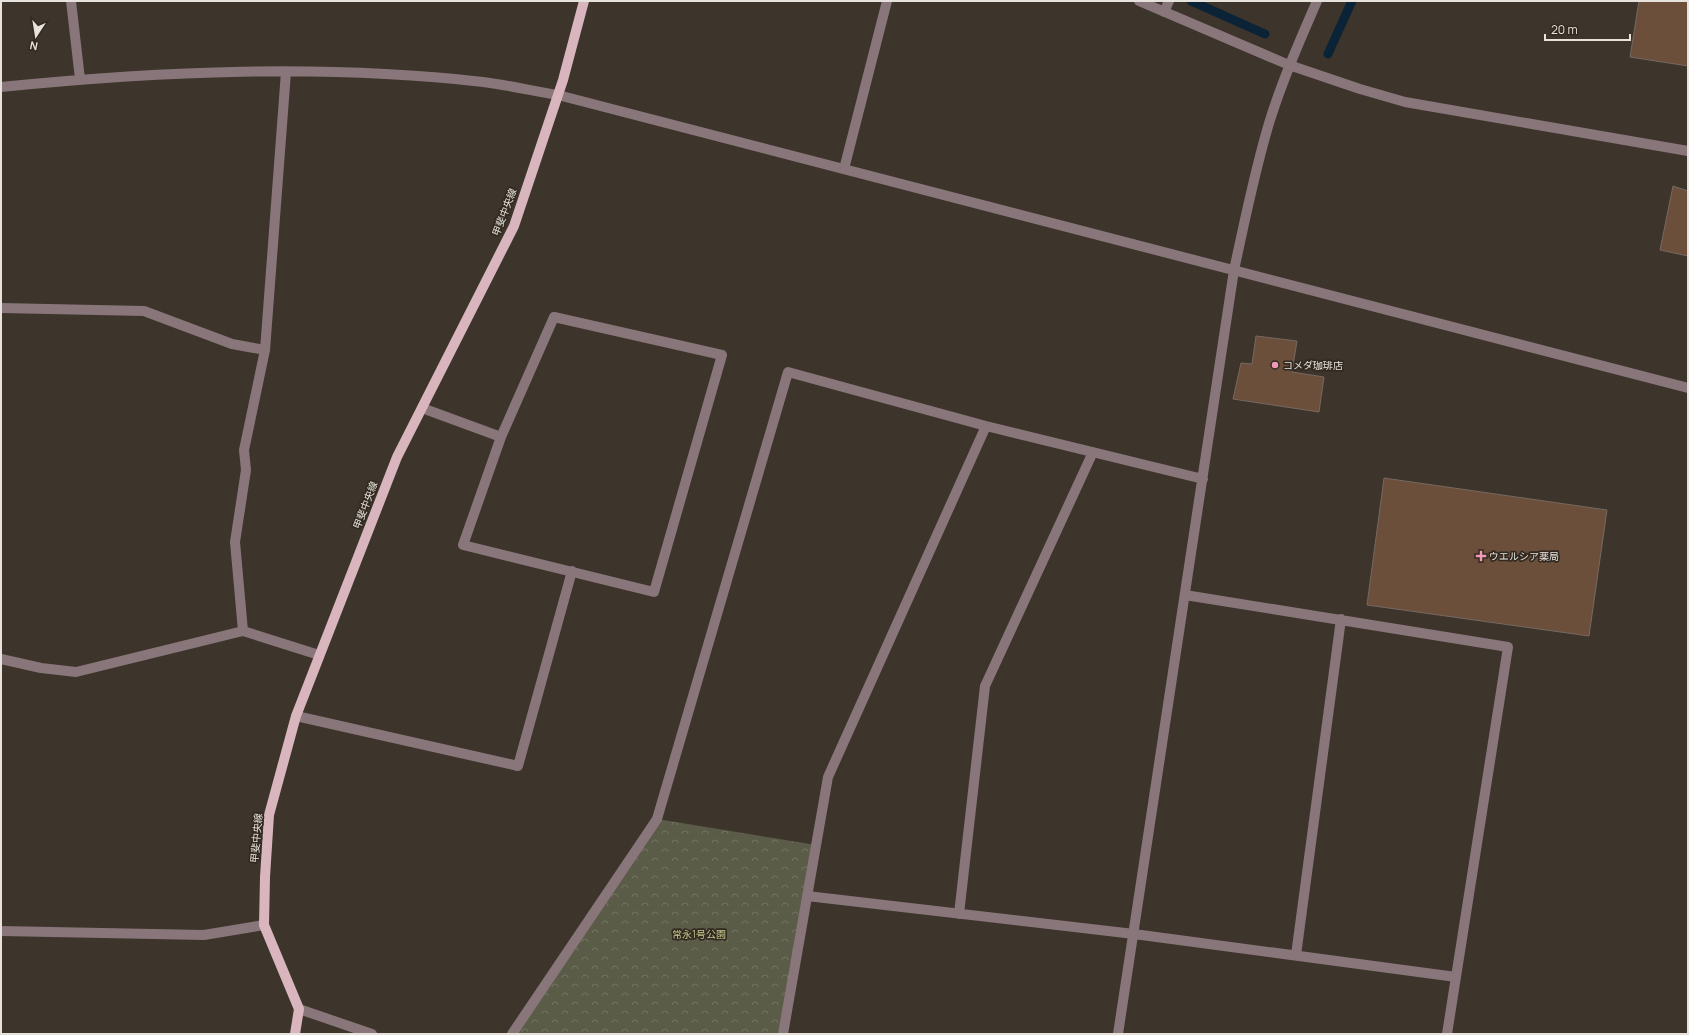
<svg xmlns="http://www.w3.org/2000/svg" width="1689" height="1035" viewBox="0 0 1689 1035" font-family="Manrope,'Noto Sans JP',sans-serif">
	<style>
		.forest { fill: url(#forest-crowns) }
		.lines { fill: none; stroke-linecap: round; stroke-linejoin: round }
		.stream { stroke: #0a2337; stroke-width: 9 }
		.building { fill: #6c4f3b; stroke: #766961 }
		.minor { stroke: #88767a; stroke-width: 10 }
		.major { stroke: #d9b6bd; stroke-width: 10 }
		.poi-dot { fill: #f09ab7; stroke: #322a21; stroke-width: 1.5 }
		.labels { text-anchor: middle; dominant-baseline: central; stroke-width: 3.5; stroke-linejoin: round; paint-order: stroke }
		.street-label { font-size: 10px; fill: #e7e2dc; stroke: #322a21 }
		.poi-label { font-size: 10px; fill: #e7e2dc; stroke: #322a21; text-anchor: start }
		.park-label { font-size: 10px; fill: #c5c98d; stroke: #322a21 }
	</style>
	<defs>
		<pattern id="forest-crowns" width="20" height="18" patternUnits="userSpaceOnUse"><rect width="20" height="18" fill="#5b5c48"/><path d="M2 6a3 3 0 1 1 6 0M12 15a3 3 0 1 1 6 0" fill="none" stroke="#737362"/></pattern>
	</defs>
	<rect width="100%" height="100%" fill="#3d342b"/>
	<!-- forest -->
	<path class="forest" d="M657,819L816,845L783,1034H512Z"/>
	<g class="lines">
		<!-- stream -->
		<path class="stream" d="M1191,1L1265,34
			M1328,54L1352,1"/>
	</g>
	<!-- building -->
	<path class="building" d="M1639,1H1688V66L1630,57Z
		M1673,186L1688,191V256L1660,250Z
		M1256,336L1297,341L1292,372L1324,377L1319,412L1233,399L1241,363L1252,364Z
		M1384,478L1607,510L1589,636L1367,605Z"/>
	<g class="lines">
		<!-- minor -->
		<path class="minor" d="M71,1L80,79
			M1139,1L1289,65L1360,89L1405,102L1688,151
			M1164,12L1169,1
			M1,87C161,71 323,64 483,82C508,85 533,91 558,95L1688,388
			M844,169L887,1
			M1,308L144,311L232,344L265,350L286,72
			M422,408L501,437L554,317L722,355L654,592L463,545L501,437
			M1185,595L1508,647L1447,1034
			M243,631L235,542L246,470L244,450L265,350
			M1,659L41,668L76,672L243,631L319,655
			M296,716L518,766L572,571
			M807,896L1134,934L1456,977
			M959,914L985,686L1093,452
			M1,931L204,935L264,925
			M1296,955L1341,619
			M299,1009L372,1034
			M512,1034L657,819L788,372L986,426L1203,479
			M783,1034L828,777L986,426
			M1118,1034L1234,270C1245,220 1255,169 1270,120C1283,79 1300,40 1317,1"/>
		<!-- major -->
		<path class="major" d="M295,1034L299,1009L264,925L265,877L269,815L296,716L397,457L514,226L563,80L584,1"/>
	</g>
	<!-- markers -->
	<g class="poi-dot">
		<circle cx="1275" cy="365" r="4"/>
		<path d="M1479 550h4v4h4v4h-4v4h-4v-4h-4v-4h4z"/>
	</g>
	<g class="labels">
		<!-- street labels -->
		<g class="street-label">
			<text transform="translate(504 212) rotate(-69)">甲斐中央線</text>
			<text transform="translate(365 505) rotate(-69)">甲斐中央線</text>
			<text transform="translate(256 838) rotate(-85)">甲斐中央線</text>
		</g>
		<!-- poi labels -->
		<g class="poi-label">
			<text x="1283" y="365">コメダ珈琲店</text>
			<text x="1489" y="556">ウエルシア薬局</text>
		</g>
		<!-- park labels -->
		<g class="park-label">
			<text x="699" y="934">常永1号公園</text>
		</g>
	</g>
	<!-- border -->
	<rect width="1689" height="1035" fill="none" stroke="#e7e2dc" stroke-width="4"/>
	<!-- north arrow -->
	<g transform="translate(36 36) rotate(192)" stroke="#322a21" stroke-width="3" paint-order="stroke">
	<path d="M0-3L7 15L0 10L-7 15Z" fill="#e7e2dc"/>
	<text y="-6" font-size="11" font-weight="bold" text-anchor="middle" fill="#e7e2dc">N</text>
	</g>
	<!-- scale -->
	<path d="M1545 34v6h85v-6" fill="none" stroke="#e7e2dc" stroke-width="2"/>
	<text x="1551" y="34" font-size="12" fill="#e7e2dc" stroke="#322a21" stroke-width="3" paint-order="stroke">20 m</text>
</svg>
